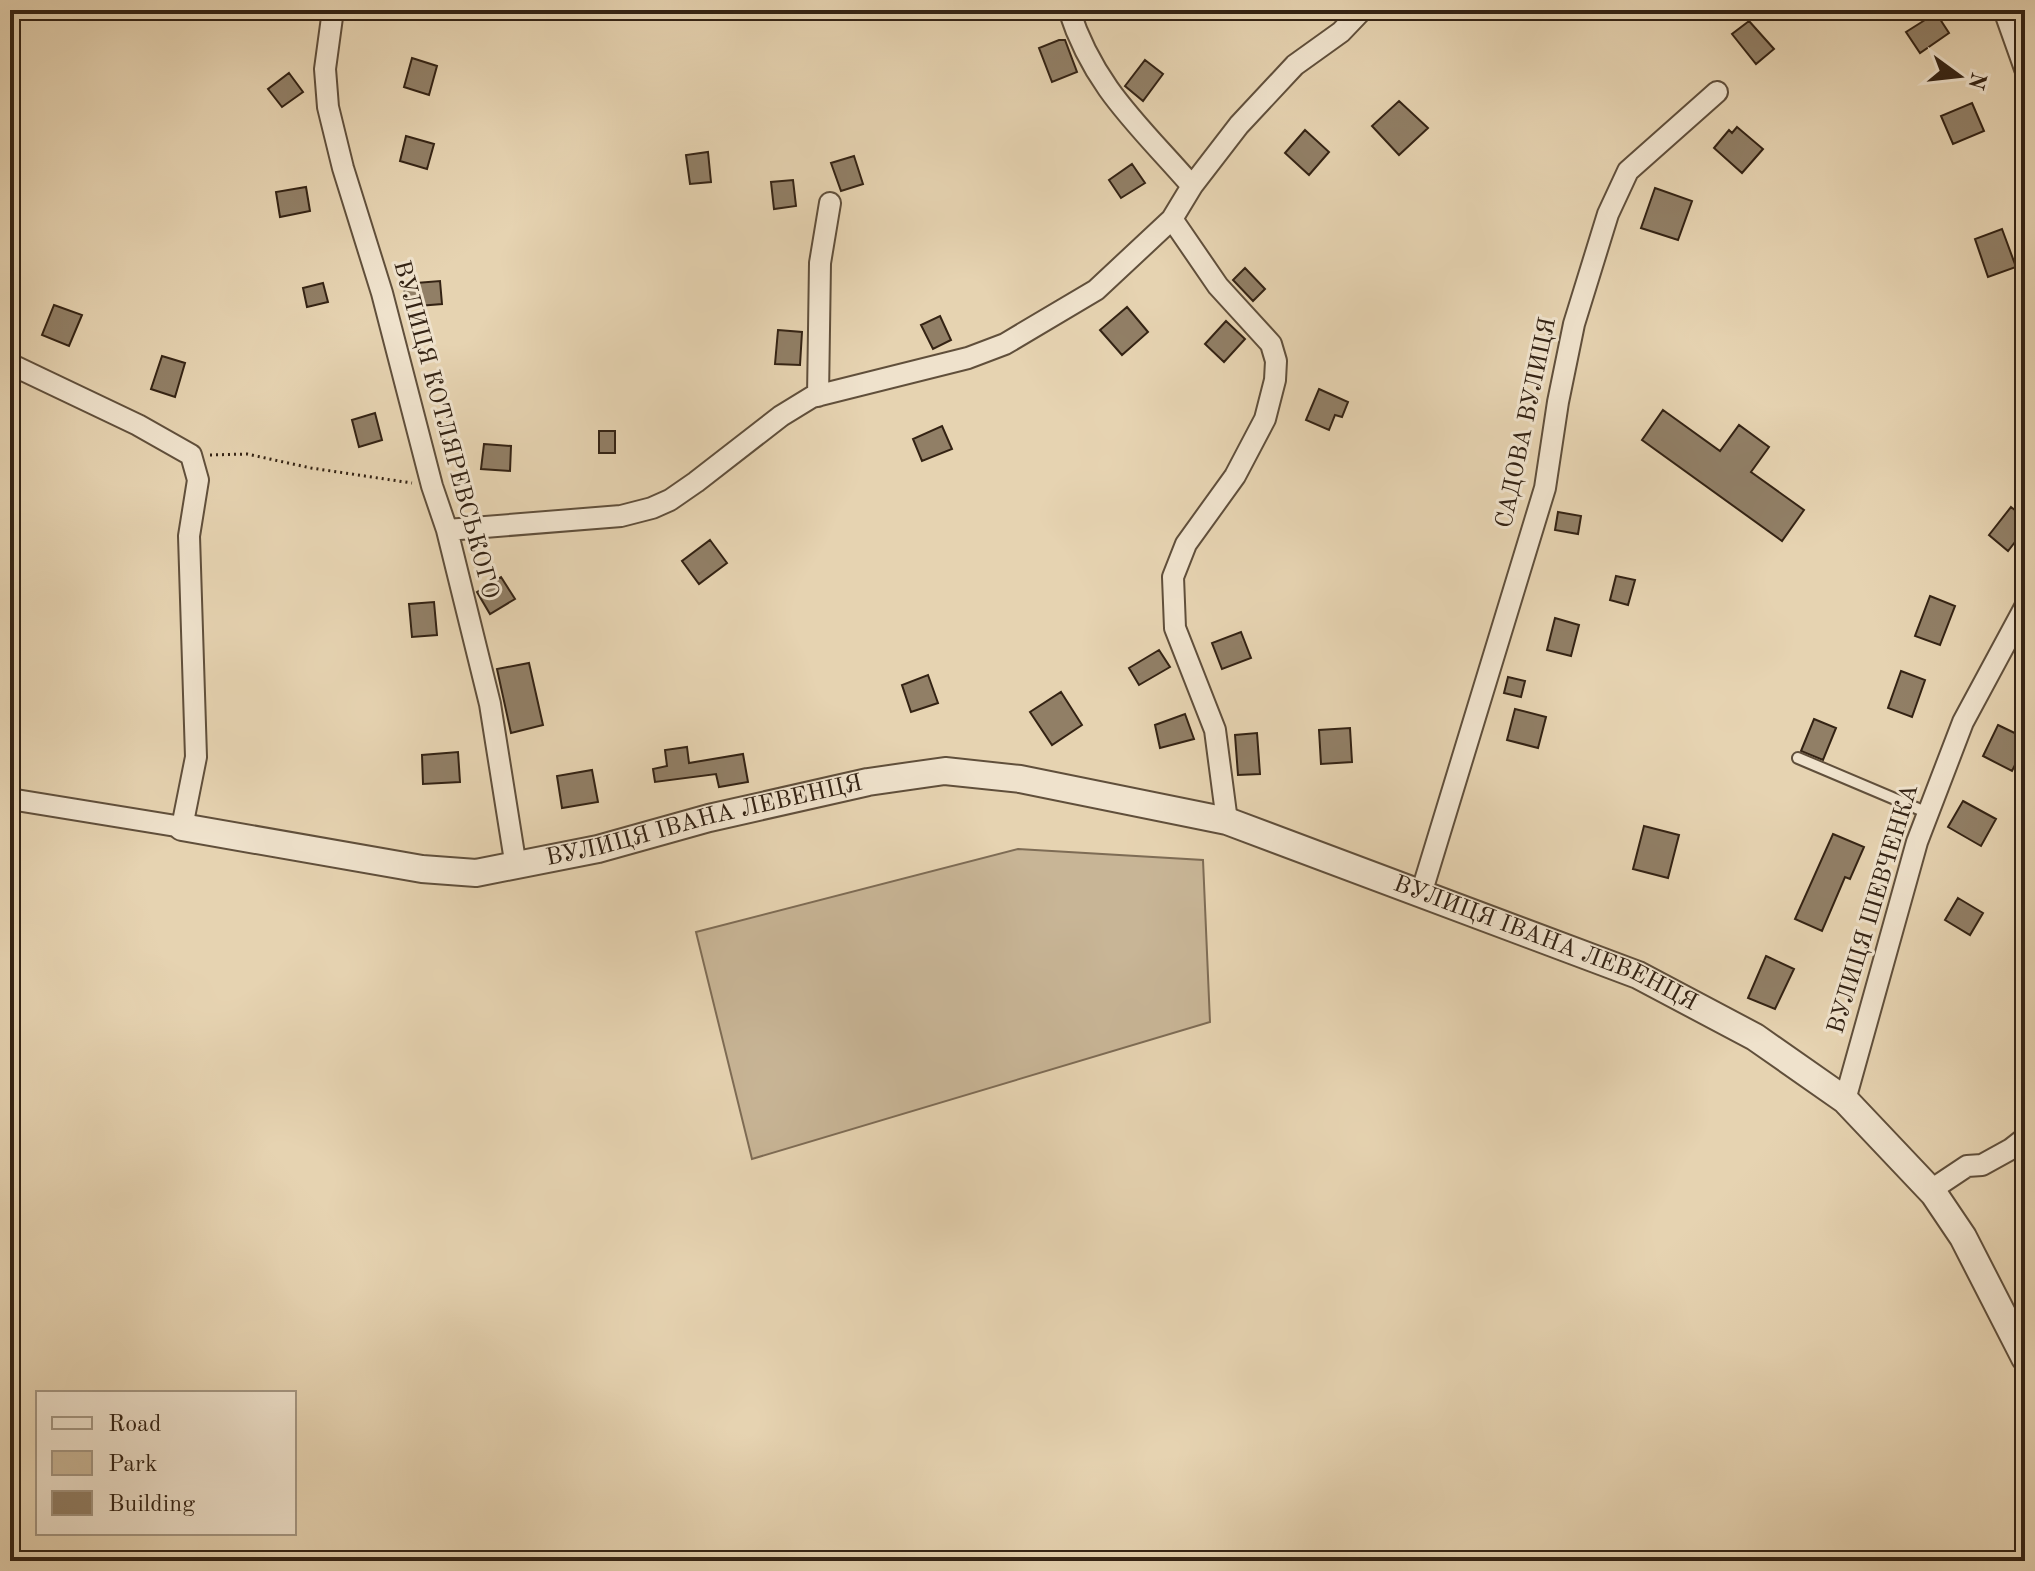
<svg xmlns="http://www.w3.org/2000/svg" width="2035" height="1571" viewBox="0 0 2035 1571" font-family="'Old Standard TT',serif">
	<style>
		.green { fill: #c8b596; stroke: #7e6c55; stroke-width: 2 }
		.building { fill: #917f66; stroke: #342314; stroke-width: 2 }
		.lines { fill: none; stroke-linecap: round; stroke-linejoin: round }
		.service-casing { stroke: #604f3b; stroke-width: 14 }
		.minor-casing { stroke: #604f3b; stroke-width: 24 }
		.tertiary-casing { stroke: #604f3b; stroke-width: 30 }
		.path { stroke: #342314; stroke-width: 3; stroke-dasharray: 2 4; stroke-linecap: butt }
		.service { stroke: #efe2cc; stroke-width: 10 }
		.minor { stroke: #efe2cc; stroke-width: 20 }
		.tertiary { stroke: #efe2cc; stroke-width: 26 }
		.labels { text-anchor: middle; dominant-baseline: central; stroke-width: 6; stroke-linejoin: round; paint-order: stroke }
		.street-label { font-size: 24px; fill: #342314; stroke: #efe2cc }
	</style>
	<rect width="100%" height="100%" fill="#e6d3b1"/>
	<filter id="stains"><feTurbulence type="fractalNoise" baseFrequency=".0025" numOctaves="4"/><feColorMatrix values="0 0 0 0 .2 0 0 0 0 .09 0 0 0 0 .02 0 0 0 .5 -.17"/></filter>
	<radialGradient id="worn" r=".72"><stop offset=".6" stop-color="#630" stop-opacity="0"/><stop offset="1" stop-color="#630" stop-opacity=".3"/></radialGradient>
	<!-- green -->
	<path class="green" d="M1018,849L1203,860L1210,1022L752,1159L696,932Z"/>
	<!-- building -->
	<path class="building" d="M1936,13L1949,33L1920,53L1906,32Z
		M1749,21L1774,49L1756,64L1732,34Z
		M1059,40H1065L1077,72L1052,82L1039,48Z
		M412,58L437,66L429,95L404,87Z
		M1145,60L1163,74L1143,101L1125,86Z
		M289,73L303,92L282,107L268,89Z
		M1399,101L1428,128L1399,155L1372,126Z
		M1972,103L1984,131L1953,144L1941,116Z
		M1737,127L1763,149L1742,173L1714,148L1729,130L1732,133Z
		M1305,130L1329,152L1309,175L1285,153Z
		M406,136L434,144L427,169L400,161Z
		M708,152L711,182L690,184L686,155Z
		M854,156L863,184L841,191L831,163Z
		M1132,164L1145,183L1121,198L1109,180Z
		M793,180L796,206L774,209L771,182Z
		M306,187L310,211L280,217L276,192Z
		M1655,188L1692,201L1678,240L1641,228Z
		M2002,229L2016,267L1988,277L1975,239Z
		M1245,268L1265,289L1253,301L1233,280Z
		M440,281L442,304L406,307L404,284Z
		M323,283L328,302L307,307L303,288Z
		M54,305L82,315L69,346L42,335Z
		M1127,307L1148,332L1122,355L1100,330Z
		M940,316L951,340L933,349L921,325Z
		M1226,321L1245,339L1224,362L1205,344Z
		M778,330L802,332L800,365L775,364Z
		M162,356L185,363L175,397L151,389Z
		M1319,389L1348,402L1342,417L1335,415L1329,430L1306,420Z
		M1663,410L1720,451L1739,425L1769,447L1751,472L1804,510L1782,541L1642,440Z
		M375,413L382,440L359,447L352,420Z
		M942,426L952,449L922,461L913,439Z
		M599,431H615V453H599Z
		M484,444L511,446L510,471L481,469Z
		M2011,507L2025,518V529L2008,551L1989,535Z
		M1558,512L1581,516L1578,534L1555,530Z
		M710,540L727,563L699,584L682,561Z
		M1616,576L1635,580L1628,605L1610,600Z
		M501,577L515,599L490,614L477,592Z
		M1930,596L1955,606L1940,645L1915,636Z
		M434,602L437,635L412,637L409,604Z
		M1555,618L1579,625L1571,656L1547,650Z
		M1241,632L1251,658L1222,669L1212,643Z
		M1159,650L1170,667L1139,685L1129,668Z
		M529,663L543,725L511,733L497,669Z
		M1901,671L1925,680L1912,717L1888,708Z
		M928,675L938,703L911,712L902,685Z
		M1508,677L1525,681L1521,697L1504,693Z
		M1061,692L1082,725L1052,745L1030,712Z
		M1515,709L1546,717L1538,748L1507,740Z
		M1185,714L1194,739L1160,748L1155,725Z
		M1814,719L1836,728L1823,760L1801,751Z
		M1998,725L2025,738V745L2012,771L1983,756Z
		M1350,728L1352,762L1321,764L1319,730Z
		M1257,733L1260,774L1238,775L1235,735Z
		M687,747L689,763L743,754L748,782L719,787L716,774L655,782L653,769L667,766L665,750Z
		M458,752L460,782L423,784L422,755Z
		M592,770L598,802L562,808L557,776Z
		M1963,801L1996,819L1981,846L1948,827Z
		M1644,826L1679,835L1668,878L1633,869Z
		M1833,834L1864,847L1850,879L1845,877L1822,931L1795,919Z
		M1958,898L1983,913L1970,935L1945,920Z
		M1766,956L1794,969L1775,1009L1748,998Z"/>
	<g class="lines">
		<defs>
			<path id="service" d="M1798,758L1928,813"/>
			<path id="minor" d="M333,10L325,69L328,107L343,168L382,293L432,486L447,530L490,704L516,867
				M1069,10C1094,88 1140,126 1192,186
				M2004,10L2025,69
				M1172,219L1218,286L1271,344L1276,361L1275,380L1265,419L1235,476L1186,544L1173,577L1175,628L1215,730L1227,821
				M10,364L138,425L191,455L198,480L189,536L196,757L182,827L10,799
				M818,396L820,263L830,203
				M447,530L621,516L652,508L670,500L696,482L781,416L812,397L968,358L1005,344L1096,290L1172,219L1192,186L1239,125L1295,65L1341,32L1362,10
				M1421,894L1545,488L1558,402L1574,324L1608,214L1628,171L1717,92
				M1845,1100L1917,842L1963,722L2025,607
				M1931,1190L1967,1166L1982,1165L2011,1149L2025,1138"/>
			<g id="tertiary">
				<path id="s1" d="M182,827L422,869L476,873L598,849L709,818L868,782L945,771L1020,779L1227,821L1638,975L1755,1037L1845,1100L1934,1194L1963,1237L2025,1358"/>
			</g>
		</defs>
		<!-- service casing -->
		<use href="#service" class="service-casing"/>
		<!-- minor casing -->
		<use href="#minor" class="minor-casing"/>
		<!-- tertiary casing -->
		<use href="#tertiary" class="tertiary-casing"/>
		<!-- path -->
		<path class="path" d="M210,455L247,454L311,468L412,483"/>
		<!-- service -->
		<use href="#service" class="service"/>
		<!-- minor -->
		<use href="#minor" class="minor"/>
		<!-- tertiary -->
		<use href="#tertiary" class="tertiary"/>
	</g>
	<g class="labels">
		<!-- street labels -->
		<g class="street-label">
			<text transform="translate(1527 423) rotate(-78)">САДОВА ВУЛИЦЯ</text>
			<text transform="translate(445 430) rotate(75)">ВУЛИЦЯ КОТЛЯРЕВСЬКОГО</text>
			<text stroke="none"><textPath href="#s1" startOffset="532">ВУЛИЦЯ ІВАНА ЛЕВЕНЦЯ</textPath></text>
			<text transform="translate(1874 909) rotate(-73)">ВУЛИЦЯ ШЕВЧЕНКА</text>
			<text stroke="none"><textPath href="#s1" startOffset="1406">ВУЛИЦЯ ІВАНА ЛЕВЕНЦЯ</textPath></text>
		</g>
	</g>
	<!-- margin -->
	<rect width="2035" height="1571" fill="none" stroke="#e6d3b1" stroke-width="40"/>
	<rect x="12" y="12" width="2011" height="1547" fill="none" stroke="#342314" stroke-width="4"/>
	<rect x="20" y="20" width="1995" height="1531" fill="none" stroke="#342314" stroke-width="2"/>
	<!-- legend -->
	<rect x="36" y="1391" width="260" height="144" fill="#efe2cc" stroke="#a49682" stroke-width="2"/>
	<rect x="52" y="1417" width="40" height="12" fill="#efe2cc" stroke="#a49682" stroke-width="2"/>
	<text x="108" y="1431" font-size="24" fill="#342314">Road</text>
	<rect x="52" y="1451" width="40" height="24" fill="#c8b596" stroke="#a49682" stroke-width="2"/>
	<text x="108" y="1471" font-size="24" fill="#342314">Park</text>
	<rect x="52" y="1491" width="40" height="24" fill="#917f66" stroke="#a49682" stroke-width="2"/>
	<text x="108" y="1511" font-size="24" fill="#342314">Building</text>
	<!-- north arrow -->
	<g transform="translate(1959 76) rotate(105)" stroke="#efe2cc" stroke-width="6" paint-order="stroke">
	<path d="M0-6L14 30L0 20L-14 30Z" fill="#342314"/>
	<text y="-12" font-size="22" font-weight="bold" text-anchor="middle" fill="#342314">N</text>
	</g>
	<rect width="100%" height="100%" filter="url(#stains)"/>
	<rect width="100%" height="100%" fill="url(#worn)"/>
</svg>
